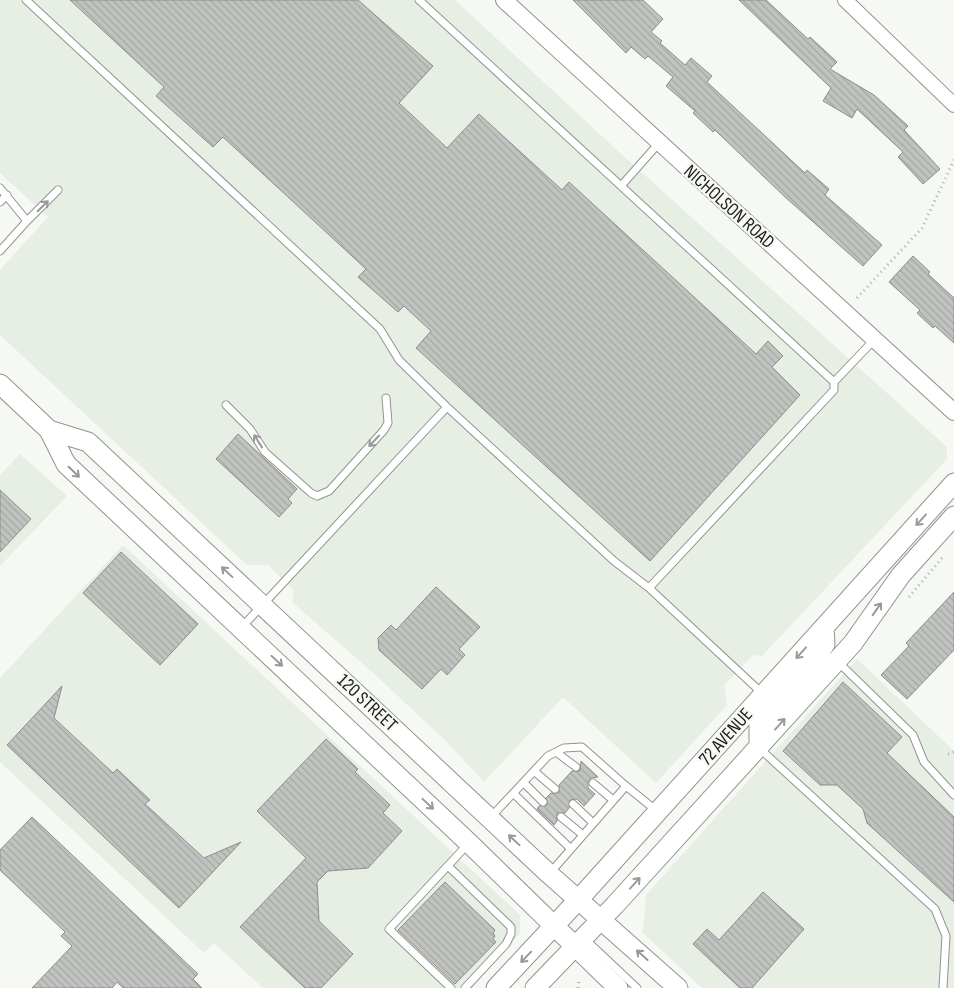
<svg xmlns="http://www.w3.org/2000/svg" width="954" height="988" viewBox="0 0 954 988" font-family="'Sofia Sans Condensed',sans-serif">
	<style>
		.built { fill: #e7eee3 }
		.building { fill: url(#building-back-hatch); stroke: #8c8e8a }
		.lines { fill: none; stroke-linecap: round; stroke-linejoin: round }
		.service-casing { stroke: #919490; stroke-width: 9 }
		.minor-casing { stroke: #919490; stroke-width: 16 }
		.tertiary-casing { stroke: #919490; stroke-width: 18 }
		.secondary-casing { stroke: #919490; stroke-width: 21 }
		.path { stroke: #adb0ac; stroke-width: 3; stroke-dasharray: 1 4; stroke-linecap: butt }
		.service { stroke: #fff; stroke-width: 7 }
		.minor { stroke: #fff; stroke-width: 14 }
		.tertiary { stroke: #fff; stroke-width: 16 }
		.secondary { stroke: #fff; stroke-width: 19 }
		.oneway { stroke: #999998 }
		.labels { text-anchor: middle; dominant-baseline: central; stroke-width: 4.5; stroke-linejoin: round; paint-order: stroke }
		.street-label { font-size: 19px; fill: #1c1d1b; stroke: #f5f8f3 }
	</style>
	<defs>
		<pattern id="building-back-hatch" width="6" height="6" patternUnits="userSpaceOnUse" patternTransform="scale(1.25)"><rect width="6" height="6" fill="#c0c3bf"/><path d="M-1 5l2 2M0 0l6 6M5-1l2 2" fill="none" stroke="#a4a7a4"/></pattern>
	</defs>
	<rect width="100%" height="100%" fill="#f5f8f3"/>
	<!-- built -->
	<path class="built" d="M0,0H455L619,152L947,447V459L762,656L753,655L724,685L727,705L656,783L563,697L484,782L446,741L370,670L292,602L294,590L268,565H247L0,335V270L48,217L0,173Z
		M20,454L67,496L0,566V475Z
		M123,545L520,915V933L472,988H263L214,943L204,953L0,762V678Z
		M857,659L954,751V988H702L643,933L646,895Z"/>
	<!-- building -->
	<path class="building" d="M70,0H358L433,66L399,103L447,148L479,114L562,190L569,182L756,354L768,341L783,356L772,367L800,395L650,561L416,348L431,331L404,306L398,312L358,277L366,269L223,137L213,147L156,96L164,87Z
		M573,0H643L663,19L651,32L662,41L660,43L685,65L691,58L712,76L707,82L805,173L807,170L829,189L825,195L882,245L863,266L785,197L715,130L713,132L693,113L695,111L666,86L673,77L648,56L645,59L631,47L626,53Z
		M739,0H766L808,39L810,37L837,62L830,69L874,95L908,126L904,130L940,169L923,184L898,157L903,152L857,109L852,118L823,101L831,88Z
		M913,256L930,272L928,274L954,298V343L935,326L933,328L917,313L920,310L889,282Z
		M238,434L297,489L288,499L292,503L279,517L216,459Z
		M0,490L31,519L0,552Z
		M121,552L198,624L160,665L83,593Z
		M436,587L480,627L459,649L465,655L447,675L441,669L422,689L379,650L378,638L391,625L396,630Z
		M954,592V650L907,699L881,675L909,646L906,643Z
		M843,682L902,737L887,753L954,817V902L867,823L863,809L837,785H820L783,751Z
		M62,686L54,718L113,773L117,769L150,800L145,804L204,858L241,842L179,908L7,745Z
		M326,739L358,769L355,772L390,805L383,813L402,831L368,868L328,871L317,882L319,921L353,954L321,988H305L240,927L306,858L257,811Z
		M581,761L598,777L591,778L588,783V788L595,794L584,806L577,799L570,800L569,808L565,813H557V821L554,825L537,809L539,806L547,805L546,798L551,793H559V785L572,771H580Z
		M32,817L198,974L193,979L202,988H123L117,982L112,988H32L72,946L61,936L65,932L0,870V850Z
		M445,882L495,930L493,933L495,936L493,939L496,942L455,984L398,930Z
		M763,892L804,929L752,988H740L693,944L707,929L719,940Z"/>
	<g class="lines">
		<defs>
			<path id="service" d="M26,0L380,329L399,360L447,407L614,561L649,588L763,694
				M419,0L834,382
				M621,186L659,143
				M0,188L27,221L0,251
				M0,202L7,195
				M27,221L58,190
				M226,405L250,429L265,452L311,493L317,496L329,491L384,430L388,423L386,398
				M649,588L834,390V382L874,340
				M241,628L447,407
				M837,661L913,735L924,762L954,795
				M759,748L935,909L946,936L943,988
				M556,752L576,767
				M534,771L555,789
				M524,783L543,802
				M593,783L613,800
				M514,794L571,849
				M573,804L593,823
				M561,817L583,835
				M490,818L548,756L564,748L582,747L626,786
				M448,866L511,927V934L506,944L465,988
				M550,873L626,786L658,812
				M585,939L637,988
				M451,988L389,929L469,843"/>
			<path id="minor" d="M845,0L954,105"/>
			<path id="tertiary" d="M504,0L954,412"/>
			<path id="secondary" d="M0,384L49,430L66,464L469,843L618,988
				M49,430L88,442L549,874L678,988
				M759,747V724L812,664L825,644L824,628
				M496,988L579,899L954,483
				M535,988L615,905L853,643L901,575L954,516"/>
		</defs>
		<!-- service casing -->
		<use href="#service" class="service-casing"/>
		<!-- minor casing -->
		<use href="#minor" class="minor-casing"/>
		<!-- tertiary casing -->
		<use href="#tertiary" class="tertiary-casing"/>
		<!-- secondary casing -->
		<use href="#secondary" class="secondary-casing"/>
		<!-- path -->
		<path class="path" d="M857,298L922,228L954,160
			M909,597L942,558
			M948,754L954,752
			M578,988L579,980"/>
		<!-- service -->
		<use href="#service" class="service"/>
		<!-- minor -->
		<use href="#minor" class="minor"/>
		<!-- tertiary -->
		<use href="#tertiary" class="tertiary"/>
		<!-- secondary -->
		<use href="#secondary" class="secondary"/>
	</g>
	<!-- one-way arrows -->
	<defs><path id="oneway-shaft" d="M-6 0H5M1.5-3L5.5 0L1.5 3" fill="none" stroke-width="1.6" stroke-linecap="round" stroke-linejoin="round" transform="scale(1.25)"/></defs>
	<g class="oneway">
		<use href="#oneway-shaft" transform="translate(43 206) rotate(-45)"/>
		<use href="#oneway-shaft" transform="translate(258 441) rotate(-122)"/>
		<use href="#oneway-shaft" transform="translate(374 441) rotate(133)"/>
		<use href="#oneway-shaft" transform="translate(74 472) rotate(44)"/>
		<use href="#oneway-shaft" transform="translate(921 520) rotate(132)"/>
		<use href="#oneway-shaft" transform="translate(227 572) rotate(-137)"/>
		<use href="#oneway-shaft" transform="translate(877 609) rotate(-55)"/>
		<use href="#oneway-shaft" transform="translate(801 653) rotate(132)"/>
		<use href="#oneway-shaft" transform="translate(277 661) rotate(43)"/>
		<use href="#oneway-shaft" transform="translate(780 724) rotate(-48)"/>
		<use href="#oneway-shaft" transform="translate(428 804) rotate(43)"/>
		<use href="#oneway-shaft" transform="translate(514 840) rotate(-137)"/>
		<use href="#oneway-shaft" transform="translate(635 883) rotate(-48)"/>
		<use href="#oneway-shaft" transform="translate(642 955) rotate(-138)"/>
		<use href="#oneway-shaft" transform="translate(526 957) rotate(134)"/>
	</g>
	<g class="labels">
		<!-- street labels -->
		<g class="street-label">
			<text transform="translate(729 207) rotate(42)">NICHOLSON ROAD</text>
			<text transform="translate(367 703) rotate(43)">120 STREET</text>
			<text transform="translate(726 737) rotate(-48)">72 AVENUE</text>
		</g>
	</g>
</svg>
